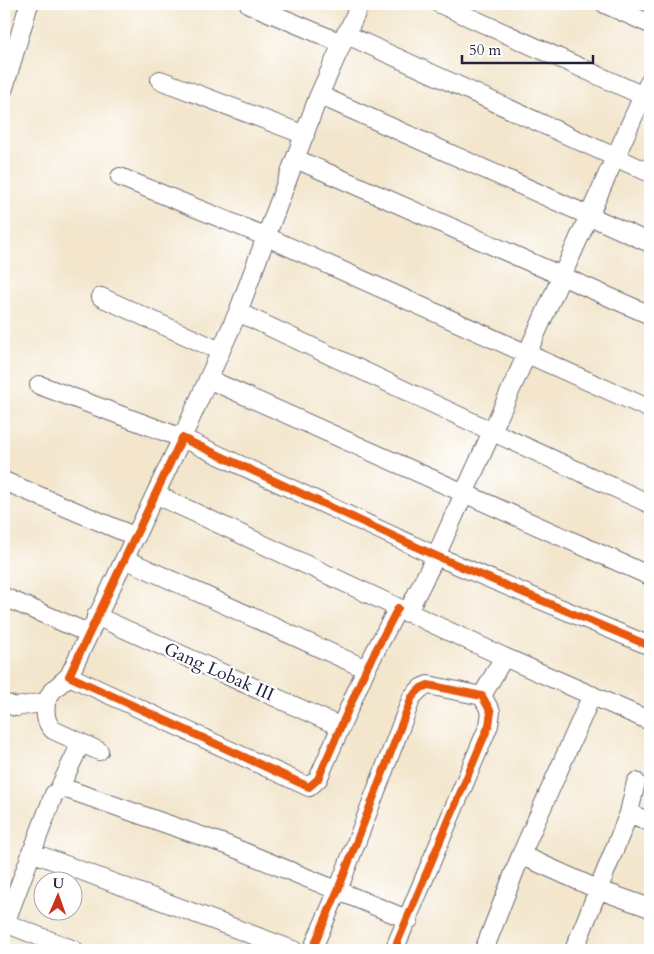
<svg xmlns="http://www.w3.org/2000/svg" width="654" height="954" viewBox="0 0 654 954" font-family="Cardo,serif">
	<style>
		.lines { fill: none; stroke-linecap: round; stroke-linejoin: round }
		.street-casing { stroke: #6b676e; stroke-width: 20 }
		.street { stroke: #fff; stroke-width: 18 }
		.cycleway-casing { stroke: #fff; stroke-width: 11 }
		.cycleway { stroke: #e8590c; stroke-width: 8 }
		.labels { text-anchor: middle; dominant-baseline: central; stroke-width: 4.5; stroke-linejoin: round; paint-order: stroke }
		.street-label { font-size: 18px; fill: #22223b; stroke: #fff }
	</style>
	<rect width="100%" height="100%" fill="#fff"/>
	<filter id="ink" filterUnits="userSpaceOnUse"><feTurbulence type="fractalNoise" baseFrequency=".02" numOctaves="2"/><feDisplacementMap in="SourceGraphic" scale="10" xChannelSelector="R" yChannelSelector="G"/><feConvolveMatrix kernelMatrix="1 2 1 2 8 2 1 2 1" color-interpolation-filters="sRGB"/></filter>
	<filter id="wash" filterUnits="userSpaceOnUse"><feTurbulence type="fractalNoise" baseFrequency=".0096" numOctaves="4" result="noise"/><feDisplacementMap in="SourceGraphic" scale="20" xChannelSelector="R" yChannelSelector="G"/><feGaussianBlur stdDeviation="1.12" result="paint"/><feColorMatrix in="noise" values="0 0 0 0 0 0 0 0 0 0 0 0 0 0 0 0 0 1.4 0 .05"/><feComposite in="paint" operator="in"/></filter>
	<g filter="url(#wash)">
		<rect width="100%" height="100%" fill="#f3e6cd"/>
	</g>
	<g filter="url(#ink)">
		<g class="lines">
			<defs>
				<path id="street" d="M249,4L341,43
					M440,4L650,99
					M605,4L650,24
					M345,34L650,173
					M160,80L305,135
					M4,88L29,4
					M319,95L650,243
					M296,159L650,315
					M120,177L267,237L650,409
					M101,297L220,351
					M238,312L491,431L650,504
					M208,379L650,576
					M39,385L182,438L238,312L319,95L360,4
					M4,481L136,537
					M157,495L504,657
					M125,559L366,669
					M4,597L88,633
					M398,608L366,669L318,779L309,787L69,676L182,438L436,556L650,646
					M407,613L436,556L650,80
					M96,616L341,727
					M482,696L504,657L650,721
					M46,702C45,713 45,722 53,730L99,751
					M4,703L16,707L46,702L52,691L69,676
					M59,789L81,743
					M629,813L650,822
					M31,852L293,950
					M521,855L597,889L650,908
					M5,923L74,950
					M4,926L54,794L64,788L227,845L409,920
					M312,950L338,890L412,697L421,688L428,685L482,696L491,712L489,725L394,950
					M484,950L521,855L592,695
					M574,950L629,813L636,782"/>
			</defs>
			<!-- street casing -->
			<use href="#street" class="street-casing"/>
			<!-- street -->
			<use href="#street" class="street"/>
			<defs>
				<path id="cycleway" d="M398,608L366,669L318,779L309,787L69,676L182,438L436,556L650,646
					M312,950L338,890L412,697L421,688L428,685L482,696L491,712L489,725L394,950"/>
			</defs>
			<!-- cycleway casing -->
			<use href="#cycleway" class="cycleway-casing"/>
			<!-- cycleway -->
			<use href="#cycleway" class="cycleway"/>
		</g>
	</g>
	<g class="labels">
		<!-- street labels -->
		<g class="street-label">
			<text transform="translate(219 672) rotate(24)">Gang Lobak III</text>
		</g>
	</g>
	<!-- margin -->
	<rect width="654" height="954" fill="none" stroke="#fff" stroke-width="20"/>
	<!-- north arrow -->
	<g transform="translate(58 896) rotate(2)"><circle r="24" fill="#ffffff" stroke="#a7a7b1"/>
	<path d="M0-4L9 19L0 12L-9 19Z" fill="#c8321e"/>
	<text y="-8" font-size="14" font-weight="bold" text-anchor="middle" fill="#22223b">U</text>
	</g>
	<!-- scale -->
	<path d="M462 55v8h131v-8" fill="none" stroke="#22223b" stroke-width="2.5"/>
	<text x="469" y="55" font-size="15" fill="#22223b" stroke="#ffffff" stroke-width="4" paint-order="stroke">50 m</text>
</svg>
